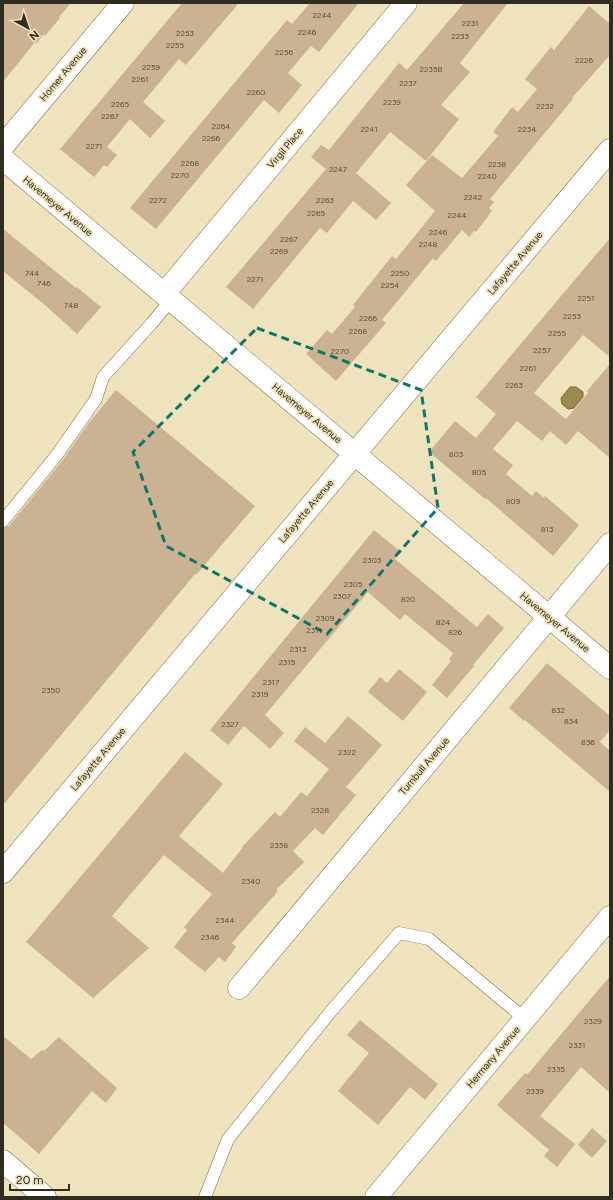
<svg xmlns="http://www.w3.org/2000/svg" width="613" height="1200" viewBox="0 0 613 1200" font-family="Figtree,sans-serif">
	<style>
		.water { fill: #9a8a4e; stroke: #7a6e40 }
		.building { fill: #cbb292 }
		.lines { fill: none; stroke-linecap: round; stroke-linejoin: round }
		.service-casing { stroke: #7a704d; stroke-width: 13 }
		.minor-casing { stroke: #7a704d; stroke-width: 23 }
		.tertiary-casing { stroke: #7a704d; stroke-width: 23 }
		.secondary-casing { stroke: #7a704d; stroke-width: 23 }
		.service { stroke: #fff; stroke-width: 12 }
		.minor { stroke: #fff; stroke-width: 22 }
		.tertiary { stroke: #fff; stroke-width: 22 }
		.secondary { stroke: #fff; stroke-width: 22 }
		.marked { fill: none; stroke: #0f766e; stroke-width: 3; stroke-dasharray: 8 5; stroke-linejoin: round }
		.labels { text-anchor: middle; dominant-baseline: central; stroke-width: 3.5; stroke-linejoin: round; paint-order: stroke }
		.number-label { font-size: 8px; fill: #584e3b }
		.street-label { font-size: 10px; fill: #312d1e; stroke: #eee3bc }
	</style>
	<rect width="100%" height="100%" fill="#eee3bc"/>
	<!-- water -->
	<path class="water" d="M570,387H576L583,392V397L574,408L568,409L562,404L561,398Z"/>
	<!-- building -->
	<path class="building" d="M3,3H71L59,17L60,18L45,36L44,34L37,43L35,42L3,82Z
		M182,3H239L186,65L179,59L143,102L165,121L150,138L130,119L107,147L117,155L107,167L104,165L94,177L60,149Z
		M310,3H359L319,52L311,46L288,73L302,85L279,113L264,100L156,229L130,208L287,20L292,24Z
		M464,3H508L460,63L470,72L441,105L459,119L426,161L390,132L356,173L391,203L376,220L353,201L327,233L320,228L253,309L226,287L326,169L311,157L321,145L329,150L399,63L407,70Z
		M589,6L610,24V55L572,98L573,99L490,199L494,202L489,208L492,211L476,232L474,231L469,237L462,230L436,261L433,258L382,320L386,323L336,381L306,354L327,330L332,334L355,307L353,305L392,256L396,259L435,211L406,185L432,155L462,178L498,136L493,132L512,107L518,112L537,89L525,79L551,47L554,50Z
		M3,229L76,288L77,287L101,307L77,334L46,306L3,271Z
		M610,238V357L583,335L534,393L566,419L588,393L587,391L610,364V458L578,431L566,445L550,431L542,441L517,421L493,449L513,465L506,474L532,496L536,491L544,498L545,496L579,525L553,556L486,498L485,499L429,452L455,421L476,438L496,414L476,397Z
		M116,390L255,506L196,575L195,574L3,805V528L9,526L62,461L88,424Z
		M374,530L401,552L395,559L477,627L488,614L504,628L473,665L474,666L447,698L432,685L451,661L449,659L453,653L405,614L400,620L368,592L265,715L284,733L270,749L244,726L228,745L210,730Z
		M547,663L610,716V730L600,742L610,751V792L525,720L524,721L509,708Z
		M399,669L427,692L403,721L368,692L380,677L387,683Z
		M348,716L382,745L346,787L356,795L323,835L315,828L293,851L304,862L276,890L278,891L232,943L236,947L225,962L219,957L205,972L174,947L187,930L184,927L212,894L164,855L112,916L149,948L93,998L26,942L185,752L223,784L179,836L223,873L243,847H242L275,812L280,817L301,792L307,796L329,769L294,741L305,727L325,743Z
		M610,976V1093L581,1067L540,1116L575,1144L557,1167L544,1156L549,1150L497,1105L525,1073L527,1075Z
		M360,1020L438,1084L425,1100L410,1087L378,1125L338,1091L369,1053L347,1035Z
		M3,1036L31,1059L42,1050L44,1051L59,1037L117,1088L106,1103L92,1091L39,1154L3,1123Z
		M592,1128L607,1141L592,1158L578,1145Z"/>
	<g class="lines">
		<defs>
			<path id="service" d="M3,521L56,456L96,399L103,377L152,323L171,300
				M205,1197L228,1139L332,1010L399,933L429,939L525,1019"/>
			<path id="minor" d="M3,146L123,3
				M3,159L610,668
				M164,294L406,3
				M239,988L610,544
				M376,1197L610,917"/>
			<path id="tertiary" d="M3,872L610,150"/>
			<path id="secondary" d="M3,1161L45,1197"/>
		</defs>
		<!-- service casing -->
		<use href="#service" class="service-casing"/>
		<!-- minor casing -->
		<use href="#minor" class="minor-casing"/>
		<!-- tertiary casing -->
		<use href="#tertiary" class="tertiary-casing"/>
		<!-- secondary casing -->
		<use href="#secondary" class="secondary-casing"/>
		<!-- service -->
		<use href="#service" class="service"/>
		<!-- minor -->
		<use href="#minor" class="minor"/>
		<!-- tertiary -->
		<use href="#tertiary" class="tertiary"/>
		<!-- secondary -->
		<use href="#secondary" class="secondary"/>
	</g>
	<!-- marked area -->
	<path class="marked" d="M257,328L421,390L438,508L327,634L166,546L133,452Z"/>
	<g class="labels">
		<!-- number labels -->
		<g class="number-label">
			<text x="322" y="15">2244</text>
			<text x="470" y="23">2231</text>
			<text x="307" y="32">2246</text>
			<text x="185" y="33">2253</text>
			<text x="460" y="36">2233</text>
			<text x="175" y="45">2255</text>
			<text x="284" y="52">2256</text>
			<text x="584" y="60">2226</text>
			<text x="151" y="67">2259</text>
			<text x="431" y="69">2235B</text>
			<text x="140" y="79">2261</text>
			<text x="408" y="83">2237</text>
			<text x="256" y="92">2260</text>
			<text x="392" y="102">2239</text>
			<text x="120" y="104">2265</text>
			<text x="545" y="106">2232</text>
			<text x="110" y="116">2267</text>
			<text x="221" y="126">2264</text>
			<text x="369" y="129">2241</text>
			<text x="527" y="129">2234</text>
			<text x="211" y="138">2266</text>
			<text x="94" y="146">2271</text>
			<text x="190" y="163">2268</text>
			<text x="497" y="164">2238</text>
			<text x="338" y="169">2247</text>
			<text x="180" y="175">2270</text>
			<text x="487" y="176">2240</text>
			<text x="473" y="197">2242</text>
			<text x="158" y="200">2272</text>
			<text x="325" y="200">2263</text>
			<text x="316" y="213">2265</text>
			<text x="457" y="215">2244</text>
			<text x="438" y="232">2246</text>
			<text x="289" y="239">2267</text>
			<text x="428" y="244">2248</text>
			<text x="279" y="251">2269</text>
			<text x="32" y="273">744</text>
			<text x="400" y="273">2250</text>
			<text x="255" y="279">2271</text>
			<text x="44" y="283">746</text>
			<text x="390" y="285">2254</text>
			<text x="586" y="298">2251</text>
			<text x="71" y="305">748</text>
			<text x="572" y="316">2253</text>
			<text x="368" y="318">2266</text>
			<text x="358" y="331">2268</text>
			<text x="557" y="333">2255</text>
			<text x="542" y="350">2257</text>
			<text x="340" y="351">2270</text>
			<text x="528" y="368">2261</text>
			<text x="514" y="385">2263</text>
			<text x="456" y="454">803</text>
			<text x="479" y="472">805</text>
			<text x="513" y="501">809</text>
			<text x="547" y="529">813</text>
			<text x="372" y="560">2303</text>
			<text x="353" y="584">2305</text>
			<text x="342" y="596">2307</text>
			<text x="408" y="599">820</text>
			<text x="325" y="618">2309</text>
			<text x="443" y="622">824</text>
			<text x="314" y="630">2311</text>
			<text x="455" y="632">826</text>
			<text x="298" y="649">2313</text>
			<text x="287" y="662">2315</text>
			<text x="271" y="682">2317</text>
			<text x="51" y="690">2350</text>
			<text x="260" y="694">2319</text>
			<text x="558" y="710">832</text>
			<text x="571" y="721">834</text>
			<text x="230" y="724">2327</text>
			<text x="588" y="742">836</text>
			<text x="347" y="752">2322</text>
			<text x="320" y="810">2328</text>
			<text x="279" y="845">2338</text>
			<text x="251" y="881">2340</text>
			<text x="225" y="920">2344</text>
			<text x="210" y="937">2346</text>
			<text x="593" y="1021">2329</text>
			<text x="577" y="1045">2331</text>
			<text x="556" y="1069">2335</text>
			<text x="535" y="1091">2339</text>
		</g>
		<!-- street labels -->
		<g class="street-label">
			<text transform="translate(63 74) rotate(-50)">Homer Avenue</text>
			<text transform="translate(285 148) rotate(-50)">Virgil Place</text>
			<text transform="translate(58 206) rotate(40)">Havemeyer Avenue</text>
			<text transform="translate(515 263) rotate(-50)">Lafayette Avenue</text>
			<text transform="translate(307 413) rotate(40)">Havemeyer Avenue</text>
			<text transform="translate(306 511) rotate(-50)">Lafayette Avenue</text>
			<text transform="translate(555 622) rotate(40)">Havemeyer Avenue</text>
			<text transform="translate(98 759) rotate(-50)">Lafayette Avenue</text>
			<text transform="translate(424 766) rotate(-50)">Turnbull Avenue</text>
			<text transform="translate(493 1057) rotate(-50)">Hermany Avenue</text>
		</g>
	</g>
	<!-- border -->
	<rect width="613" height="1200" fill="none" stroke="#312d1e" stroke-width="8"/>
	<!-- north arrow -->
	<g transform="translate(28 28) rotate(140)" stroke="#eee3bc" stroke-width="3" paint-order="stroke">
	<path d="M0-3L7 15L0 10L-7 15Z" fill="#312d1e"/>
	<text y="-6" font-size="11" font-weight="bold" text-anchor="middle" fill="#312d1e">N</text>
	</g>
	<!-- scale -->
	<path d="M10 1184v6h59v-6" fill="none" stroke="#312d1e" stroke-width="2"/>
	<text x="16" y="1184" font-size="12" fill="#312d1e" stroke="#eee3bc" stroke-width="3" paint-order="stroke">20 m</text>
</svg>
